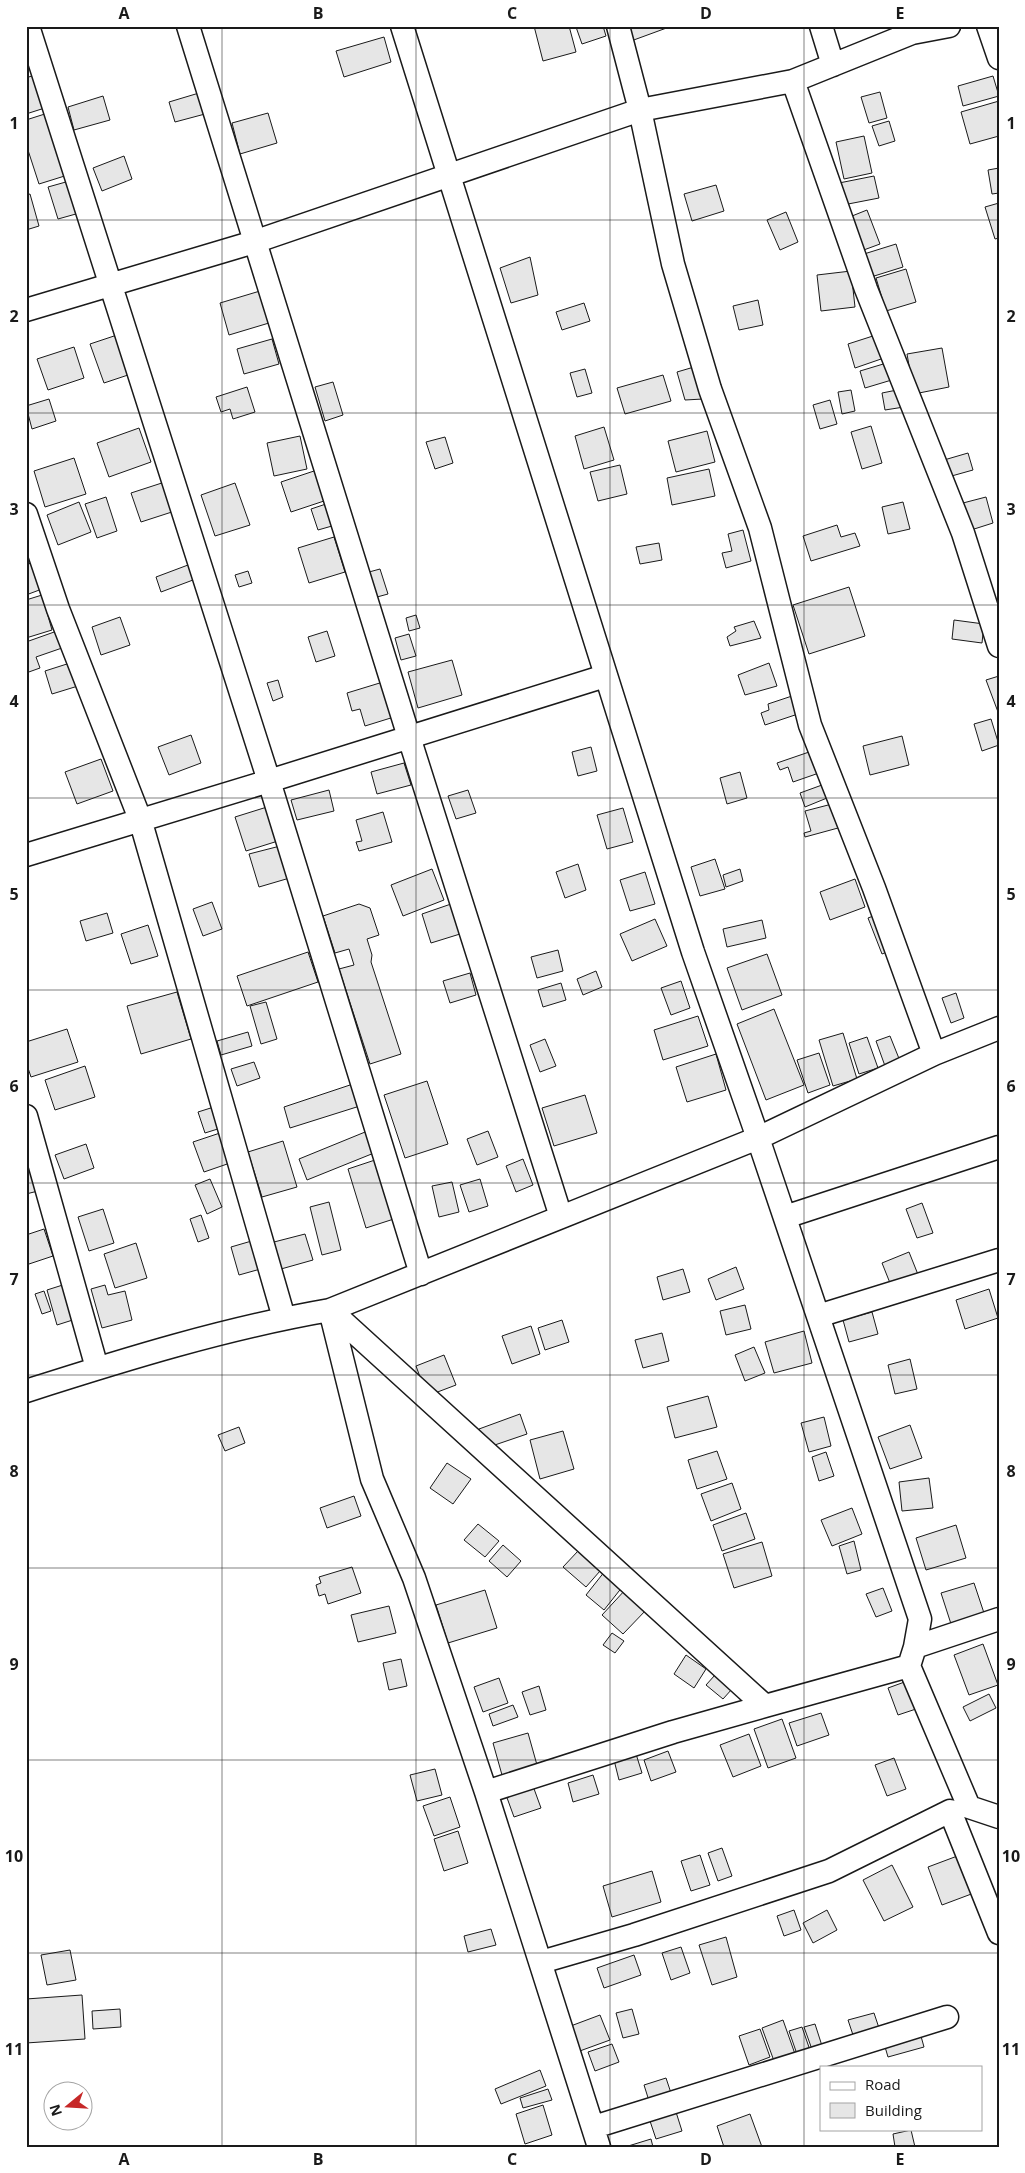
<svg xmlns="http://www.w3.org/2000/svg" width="1025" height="2173" viewBox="0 0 1025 2173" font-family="'Open Sans',sans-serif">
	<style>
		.building { fill: #e6e6e6; stroke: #1a1a1a }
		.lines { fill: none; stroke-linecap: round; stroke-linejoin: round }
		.minor-casing { stroke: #1a1a1a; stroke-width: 25 }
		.minor { stroke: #fff; stroke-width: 22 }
		.grid { fill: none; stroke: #1a1a1a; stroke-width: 1; stroke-opacity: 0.55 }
		.neatline { fill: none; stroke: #1a1a1a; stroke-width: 2 }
		.grid-label { font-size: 16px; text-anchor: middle; font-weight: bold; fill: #1a1a1a }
	</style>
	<rect width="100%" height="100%" fill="#fff"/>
	<!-- building -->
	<path class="building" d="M534,26H569L576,52L543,61Z
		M580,26H603L606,36L582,44L576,27Z
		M626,26H672L631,41Z
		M384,37L391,62L344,77L336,51Z
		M40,73L51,106L26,114V78Z
		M993,76L999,96L963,106L958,86Z
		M880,92L887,118L869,123L861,97Z
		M199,93L205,114L175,122L169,102Z
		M103,96L110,120L74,130L68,107Z
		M999,101V136L970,144L961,112Z
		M51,112L71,174L39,184L26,144V120Z
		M268,113L277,143L240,154L232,123Z
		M889,121L895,141L879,146L872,126Z
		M864,136L872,173L844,179L836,142Z
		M124,156L132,179L102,191L93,168Z
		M999,168V193L992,194L988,170Z
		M874,176L879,198L843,205L839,183Z
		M73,180L83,212L58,219L48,187Z
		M716,185L724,211L692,221L684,194Z
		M30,194L39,226L26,230V195Z
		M999,203V238L995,239L985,207Z
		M867,210L880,244L861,251L847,218Z
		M786,212L798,242L780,250L767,220Z
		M896,244L903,267L871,277L864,254Z
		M530,257L538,295L511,303L500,268Z
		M906,269L916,302L886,311L876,278Z
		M851,271L855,307L821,311L817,275Z
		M260,291L269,323L229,335L220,303Z
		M758,300L763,325L739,330L733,306Z
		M584,303L590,321L562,330L556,312Z
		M120,334L134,373L104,383L90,344Z
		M876,335L884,358L855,368L848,344Z
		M272,339L279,364L244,374L237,349Z
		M74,347L84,378L48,390L37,359Z
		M942,348L949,387L914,394L907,354Z
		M890,362L895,379L865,388L860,371Z
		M694,367L703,399L685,400L677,372Z
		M585,369L592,393L577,397L570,373Z
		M663,375L671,401L625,414L617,388Z
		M333,382L343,415L325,421L315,387Z
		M247,387L255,412L233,419L230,409L221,412L216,397Z
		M902,389L904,407L885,410L882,393Z
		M851,390L855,411L842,414L838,392Z
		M49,399L56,421L32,429L26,406Z
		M830,400L837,424L820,429L813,405Z
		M871,426L882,463L862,469L851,432Z
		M604,427L614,460L584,469L575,436Z
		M139,428L151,462L109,477L97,443Z
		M707,431L715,462L676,472L668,441Z
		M300,436L307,469L274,476L267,443Z
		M445,437L453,463L435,469L426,442Z
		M968,453L973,470L948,477L944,460Z
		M74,458L86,494L45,507L34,471Z
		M620,465L627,494L598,501L590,472Z
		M709,469L715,496L672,505L667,478Z
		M317,470L327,500L291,512L281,482Z
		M168,481L178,510L141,522L131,493Z
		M235,483L250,525L215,536L201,495Z
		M106,497L117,531L97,538L85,504Z
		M986,497L993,523L971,530L963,503Z
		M79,502L91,532L58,545L47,515Z
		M903,502L910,529L888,534L882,507Z
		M326,504L332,526L318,530L311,509Z
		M837,525L841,537L855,533L860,546L811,561L803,536Z
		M743,530L751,561L726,568L722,553L732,551L728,534Z
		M334,537L345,572L309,583L298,548Z
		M659,543L662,560L640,564L636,547Z
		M31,563L42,589L26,595V565Z
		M188,565L193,580L161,592L156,577Z
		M380,569L388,594L377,597L369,572Z
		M248,571L252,583L239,587L235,575Z
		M849,587L865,636L809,654L793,605Z
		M42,595L52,630L26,638V600Z
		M416,615L420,628L409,631L406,618Z
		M120,617L130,645L101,655L92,627Z
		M954,620L984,624L982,643L952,639Z
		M754,621L761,638L730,646L727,637L736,631L734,627Z
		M57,631L62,648L36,657L40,668L26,673V642Z
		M327,631L335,656L316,662L308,637Z
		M409,634L416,656L401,660L395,638Z
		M452,660L462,695L418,708L408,672Z
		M70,663L78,686L52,694L45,671Z
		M769,663L777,686L745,695L738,675Z
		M999,676V712H998L986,680Z
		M278,680L283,697L273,701L267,683Z
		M383,682L394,717L365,726L360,709L352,711L347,693Z
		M792,696L798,714L765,725L761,713L769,710L768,704Z
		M991,719L999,745L982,751L974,724Z
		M191,735L201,763L169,775L158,747Z
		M902,736L909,765L870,775L863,746Z
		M591,747L597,771L578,776L572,752Z
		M812,751L819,773L793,782L788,767L780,770L777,763Z
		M101,759L113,791L77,804L65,772Z
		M404,763L411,785L377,794L371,772Z
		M740,772L747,798L727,804L720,778Z
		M822,785L827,798L805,807L800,793Z
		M329,790L334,811L297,820L291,800Z
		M468,790L476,813L456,819L448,796Z
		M832,804L838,828L805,837L804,833L811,831L805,811Z
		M267,807L278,841L246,851L235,817Z
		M623,808L633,842L607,849L597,815Z
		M383,812L392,842L359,851L356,842L362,841L356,820Z
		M284,845L293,877L259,887L249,854Z
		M715,859L725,889L700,896L691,867Z
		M578,864L586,890L565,898L556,872Z
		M432,869L444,900L403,916L391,885Z
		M740,869L743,881L726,887L723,875Z
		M645,872L655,904L630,911L620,880Z
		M855,879L865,907L830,920L820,892Z
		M212,902L222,929L203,936L193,909Z
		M359,904L370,908L379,935L367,939L372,955L371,962L401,1054L370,1064L339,969L354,965L349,949L335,953L323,916Z
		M451,904L460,934L431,943L422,914Z
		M107,913L113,933L86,941L80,921Z
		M881,913L894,949L882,954L868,918Z
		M655,919L667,946L632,961L620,934Z
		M762,920L766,938L727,947L723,929Z
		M148,925L158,956L131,964L121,934Z
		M558,950L563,971L537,978L531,957Z
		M308,952L318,982L247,1006L237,976Z
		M767,954L782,995L742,1010L727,968Z
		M596,971L602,987L583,995L577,979Z
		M470,973L476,995L450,1003L443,981Z
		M681,981L690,1008L671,1015L661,988Z
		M561,983L566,1000L543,1007L538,990Z
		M177,992L191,1039L141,1054L127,1006Z
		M956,993L964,1018L951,1023L942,998Z
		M266,1002L277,1039L261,1044L250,1006Z
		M774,1009L804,1085L766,1100L737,1024Z
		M698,1016L708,1046L663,1060L654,1030Z
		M67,1029L78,1062L31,1077L26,1062V1042Z
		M248,1032L252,1046L221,1055L217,1041Z
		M843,1033L857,1079L833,1086L819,1040Z
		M890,1036L900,1061L885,1066L876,1041Z
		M867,1037L878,1068L859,1074L849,1043Z
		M545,1039L556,1066L540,1072L530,1045Z
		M819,1053L830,1085L808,1093L797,1060Z
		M716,1054L726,1090L687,1102L676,1067Z
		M254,1062L260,1078L237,1086L231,1069Z
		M85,1066L95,1097L55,1110L45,1080Z
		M427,1081L448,1144L405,1158L384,1095Z
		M356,1083L363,1105L290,1128L284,1107Z
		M585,1095L597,1133L554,1146L542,1108Z
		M217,1106L224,1127L205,1133L198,1112Z
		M370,1130L379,1151L307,1180L299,1159Z
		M488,1131L498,1157L477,1165L467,1139Z
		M223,1132L233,1162L204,1172L193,1142Z
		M283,1141L297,1187L262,1197L248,1152Z
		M86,1144L94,1168L64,1179L55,1155Z
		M381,1158L400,1217L366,1228L348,1169Z
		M523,1159L533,1185L516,1192L506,1166Z
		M34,1161L42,1190L26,1194V1164Z
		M210,1179L222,1207L207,1214L195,1185Z
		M480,1179L488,1206L469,1212L460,1185Z
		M452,1182L459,1212L439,1217L432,1186Z
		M329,1202L341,1250L322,1255L310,1207Z
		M922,1203L933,1233L917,1238L906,1209Z
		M103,1209L114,1243L89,1251L78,1217Z
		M201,1215L209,1238L198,1242L190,1219Z
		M44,1229L53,1256L26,1265V1235Z
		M305,1234L313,1260L281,1269L274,1242Z
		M255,1240L264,1268L239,1275L231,1247Z
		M136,1243L147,1278L115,1288L104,1254Z
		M909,1252L919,1277L892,1288L882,1263Z
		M736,1267L744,1289L716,1300L708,1279Z
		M683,1269L690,1292L663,1300L657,1277Z
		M69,1283L79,1318L57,1325L47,1290Z
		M105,1285L108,1295L125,1291L132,1320L102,1328L91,1289Z
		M989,1289L998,1318L965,1329L956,1300Z
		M44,1291L51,1311L42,1314L35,1294Z
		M745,1305L751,1329L726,1335L720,1311Z
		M872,1312L878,1334L849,1342L843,1320Z
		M562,1320L569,1342L545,1350L538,1328Z
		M531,1326L540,1354L512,1364L502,1336Z
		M804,1331L812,1363L774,1373L765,1342Z
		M662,1333L669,1361L643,1368L635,1340Z
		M754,1347L765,1373L745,1381L735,1355Z
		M444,1355L456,1385L427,1396L416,1366Z
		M910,1359L917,1389L895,1394L888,1365Z
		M708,1396L717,1427L675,1438L667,1407Z
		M520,1414L527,1434L486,1448L479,1429Z
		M824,1417L831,1446L809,1452L801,1423Z
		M910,1425L922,1458L890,1469L878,1437Z
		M239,1427L245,1443L225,1451L218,1435Z
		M563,1431L574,1469L540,1479L530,1440Z
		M717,1451L727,1479L697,1489L688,1460Z
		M826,1452L834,1476L819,1481L812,1457Z
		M447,1463L471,1479L453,1504L430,1488Z
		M929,1478L933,1508L902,1511L899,1482Z
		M732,1483L741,1509L711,1521L701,1494Z
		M354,1496L361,1516L327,1528L320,1508Z
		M852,1508L862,1534L832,1546L821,1520Z
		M746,1513L755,1539L722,1551L713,1525Z
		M478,1524L499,1541L485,1557L464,1540Z
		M956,1525L966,1558L926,1570L916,1538Z
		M854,1541L861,1570L847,1574L839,1546Z
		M762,1542L772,1576L734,1588L723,1554Z
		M503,1545L521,1561L507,1577L489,1561Z
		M578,1551L600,1571L586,1587L563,1567Z
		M352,1567L361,1593L328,1604L325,1594L319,1596L316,1585L321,1583L319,1577Z
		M605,1571L623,1586L604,1610L586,1595Z
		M974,1583L985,1616L952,1627L941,1593Z
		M883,1588L892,1611L876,1617L866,1594Z
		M626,1589L647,1609L623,1634L602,1615Z
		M485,1590L497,1628L448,1643L436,1605Z
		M389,1606L396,1633L358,1642L351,1615Z
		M612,1633L624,1641L615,1653L603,1645Z
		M983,1644L998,1685L969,1695L954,1655Z
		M686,1655L706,1669L694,1688L674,1674Z
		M401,1659L407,1686L389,1690L383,1663Z
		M715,1675L732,1689L723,1699L706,1685Z
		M499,1678L508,1703L483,1712L474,1687Z
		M910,1680L919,1708L898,1715L888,1688Z
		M539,1686L546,1710L530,1715L522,1692Z
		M989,1694L996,1708L970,1721L963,1707Z
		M513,1705L518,1717L493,1726L489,1714Z
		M821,1713L829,1735L797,1746L789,1723Z
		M782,1719L796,1758L768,1768L754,1729Z
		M528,1733L537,1765L502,1775L493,1743Z
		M749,1734L761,1766L733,1777L720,1745Z
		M668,1751L676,1772L651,1781L644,1760Z
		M636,1754L642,1773L619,1780L614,1760Z
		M894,1758L906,1789L887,1796L875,1765Z
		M435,1769L442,1795L417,1801L410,1775Z
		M593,1775L599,1794L573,1802L568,1783Z
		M533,1786L541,1808L514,1817L506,1795Z
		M450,1797L460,1827L434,1836L423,1806Z
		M458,1831L468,1863L444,1871L434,1839Z
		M722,1848L732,1876L718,1881L708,1853Z
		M700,1855L710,1885L691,1891L681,1861Z
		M960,1855L974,1893L942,1905L928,1867Z
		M892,1865L913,1907L884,1921L863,1880Z
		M652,1871L661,1902L612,1917L603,1886Z
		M794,1910L801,1930L784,1936L777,1916Z
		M827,1910L837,1930L813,1943L803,1923Z
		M491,1929L496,1945L468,1952L464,1936Z
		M726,1937L737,1977L712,1985L699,1945Z
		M681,1947L690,1973L671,1980L662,1953Z
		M70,1950L76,1980L47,1985L41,1955Z
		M634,1955L641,1975L604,1988L597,1968Z
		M82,1995L85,2039L26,2043V1999Z
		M120,2009L121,2027L93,2029L92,2011Z
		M632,2009L639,2034L623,2038L616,2013Z
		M874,2013L879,2028L853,2035L848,2020Z
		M600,2015L610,2040L577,2052L568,2027Z
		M783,2020L795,2054L774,2061L762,2028Z
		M815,2024L824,2052L814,2055L804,2027Z
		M802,2027L812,2056L799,2060L789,2031Z
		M760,2029L770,2057L749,2065L739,2036Z
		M919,2029L924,2047L888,2057L883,2040Z
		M612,2044L619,2062L595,2071L588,2052Z
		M540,2070L546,2086L501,2104L495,2089Z
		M666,2078L672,2096L650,2104L644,2085Z
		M548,2089L552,2100L523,2108L520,2098Z
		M543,2105L552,2135L525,2144L516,2114Z
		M676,2112L682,2131L656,2139L650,2121Z
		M750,2114L762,2147H724L717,2126Z
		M911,2130L915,2147H895L893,2134Z
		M651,2139L653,2147H625Z"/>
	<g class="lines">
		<defs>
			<path id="minor" d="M28,26L269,781L421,1274
				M188,26L409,737L561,1217
				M402,26L693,952L758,1138L920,1619L915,1647L909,1666
				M618,26L640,110L673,264L710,389L760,528L810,725L874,888L934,1054
				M821,26L833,65
				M988,26L999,58
				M793,81L866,289L963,533L999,646
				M26,310L254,242L640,110L793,81L912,33L949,26
				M26,514L58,609L140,819L284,1318
				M26,855L269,781L605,676
				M26,1116L97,1368
				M785,1217L999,1147
				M330,1310L765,1706L909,1666L969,1807L999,1817
				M330,1310L372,1479L414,1578L486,1792L599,2147
				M818,1316L999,1260
				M26,1391C126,1359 226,1328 330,1310L758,1138L934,1054L999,1028
				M915,1647L999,1619
				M486,1792L673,1732L765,1706
				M541,1962L634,1935L829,1871L950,1811L999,1933
				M594,2127L947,2017"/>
		</defs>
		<!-- minor casing -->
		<use href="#minor" class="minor-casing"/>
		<!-- minor -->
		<use href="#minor" class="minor"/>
	</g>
	<!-- grid -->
	<path class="grid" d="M222,26V2147M416,26V2147M610,26V2147M804,26V2147M26,220H999M26,413H999M26,605H999M26,798H999M26,990H999M26,1183H999M26,1375H999M26,1568H999M26,1760H999M26,1953H999"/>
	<!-- border -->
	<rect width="1025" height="2173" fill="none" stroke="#ffffff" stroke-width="55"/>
	<!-- legend -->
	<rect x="820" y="2066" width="162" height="65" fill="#ffffff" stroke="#a3a3a3"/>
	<rect x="830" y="2082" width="25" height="8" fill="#ffffff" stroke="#a3a3a3"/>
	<text x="865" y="2090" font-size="15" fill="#1a1a1a">Road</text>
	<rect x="830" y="2103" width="25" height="15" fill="#e6e6e6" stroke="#a3a3a3"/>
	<text x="865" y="2116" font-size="15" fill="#1a1a1a">Building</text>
	<!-- north arrow -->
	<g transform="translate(68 2106) rotate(252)"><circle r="24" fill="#ffffff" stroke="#a3a3a3"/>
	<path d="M0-4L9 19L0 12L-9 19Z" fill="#c62828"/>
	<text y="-8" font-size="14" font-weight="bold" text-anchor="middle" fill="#1a1a1a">N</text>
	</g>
	<rect x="28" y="28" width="970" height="2118" class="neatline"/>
	<g class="grid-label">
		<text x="124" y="19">A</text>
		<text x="318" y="19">B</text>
		<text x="512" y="19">C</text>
		<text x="706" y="19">D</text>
		<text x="900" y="19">E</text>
		<text x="14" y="129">1</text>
		<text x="1011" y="129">1</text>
		<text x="14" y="322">2</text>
		<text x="1011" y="322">2</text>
		<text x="14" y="515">3</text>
		<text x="1011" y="515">3</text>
		<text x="14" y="707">4</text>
		<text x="1011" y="707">4</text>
		<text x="14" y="900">5</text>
		<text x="1011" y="900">5</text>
		<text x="14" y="1092">6</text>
		<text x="1011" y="1092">6</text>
		<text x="14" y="1285">7</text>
		<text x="1011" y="1285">7</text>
		<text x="14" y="1477">8</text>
		<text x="1011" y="1477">8</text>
		<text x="14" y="1670">9</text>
		<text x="1011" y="1670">9</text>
		<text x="14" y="1862">10</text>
		<text x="1011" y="1862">10</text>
		<text x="14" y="2055">11</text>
		<text x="1011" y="2055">11</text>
		<text x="124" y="2165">A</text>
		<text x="318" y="2165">B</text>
		<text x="512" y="2165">C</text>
		<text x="706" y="2165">D</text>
		<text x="900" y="2165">E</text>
	</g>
</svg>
